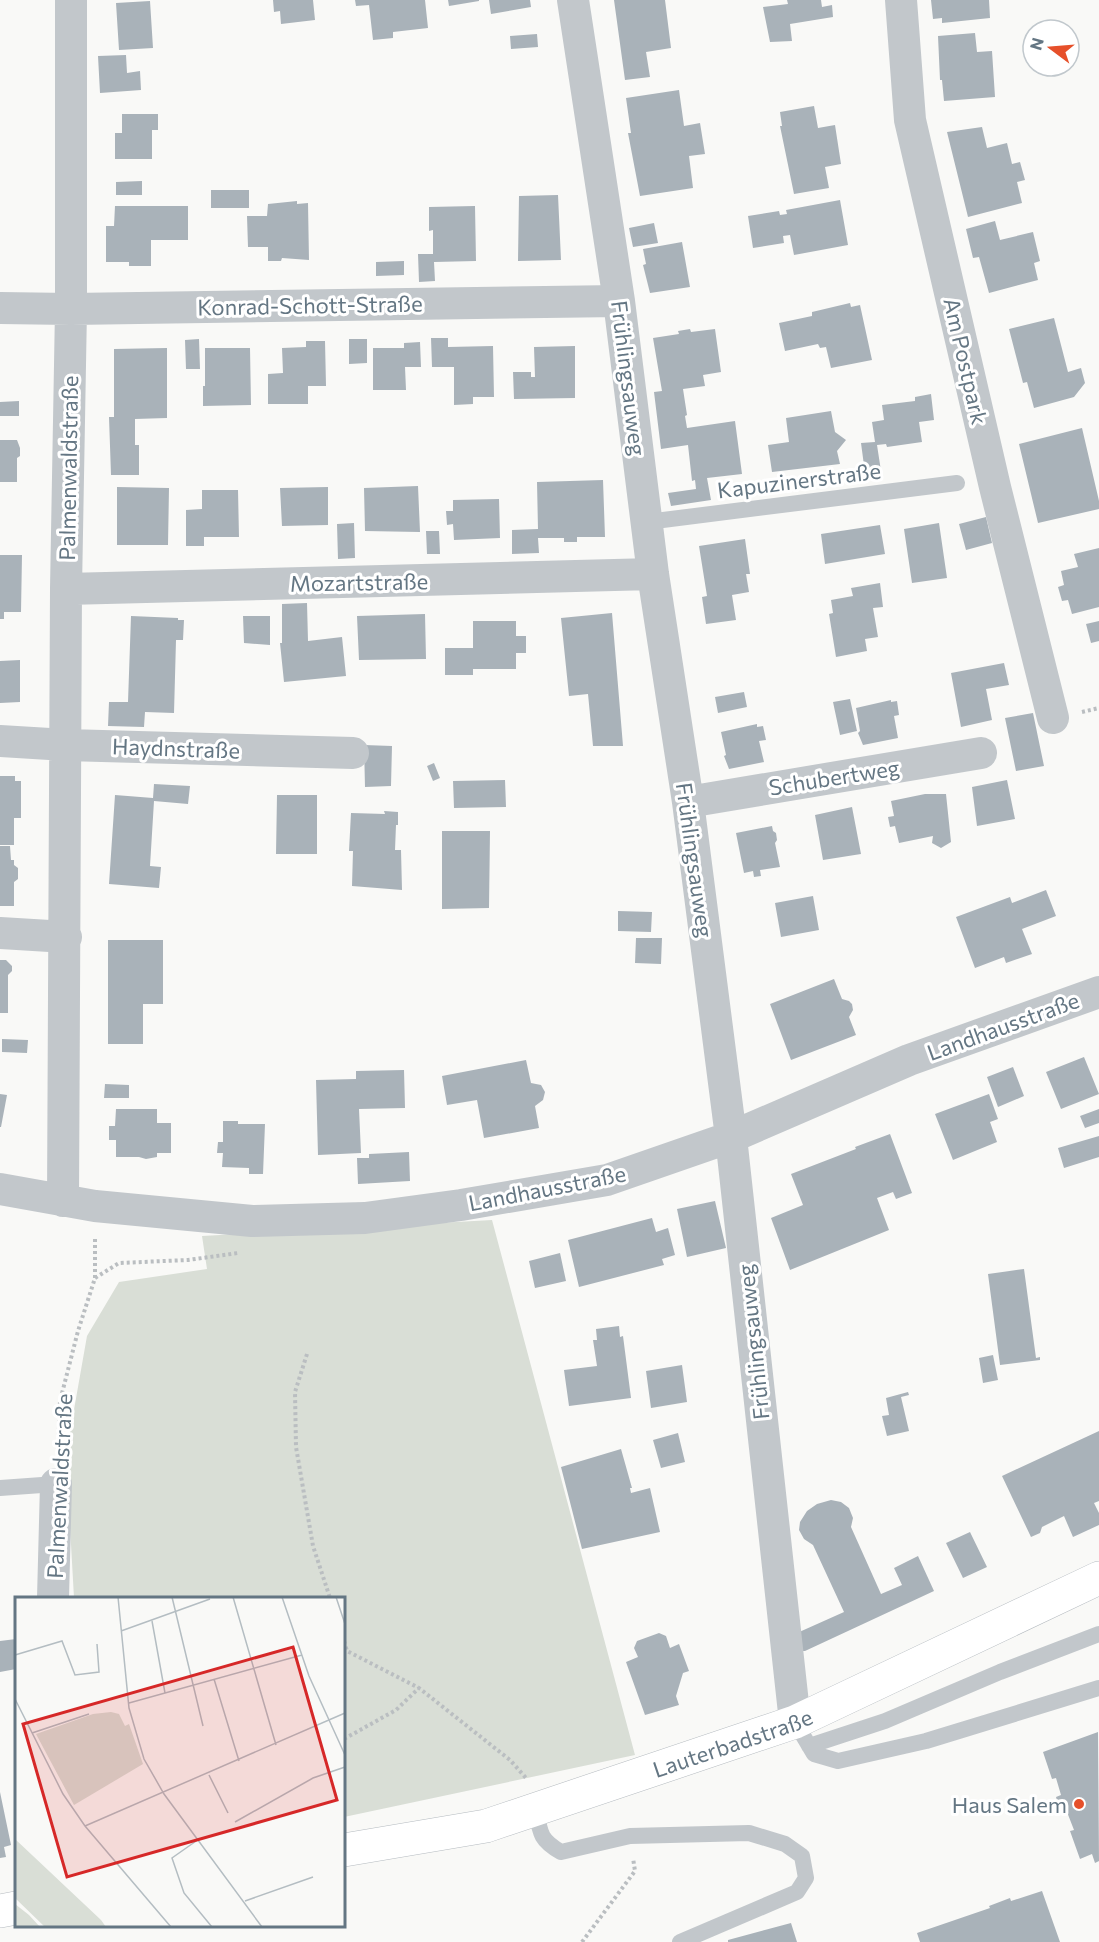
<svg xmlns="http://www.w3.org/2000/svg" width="1099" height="1942" viewBox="0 0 1099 1942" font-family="Commissioner,sans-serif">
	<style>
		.green { fill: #d9ded6 }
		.building { fill: #a9b2b9 }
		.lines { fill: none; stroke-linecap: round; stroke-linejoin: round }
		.secondary-casing { stroke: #b5bbc0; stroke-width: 34 }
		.path { stroke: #babec1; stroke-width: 4; stroke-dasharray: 3 3; stroke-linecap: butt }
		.lane { stroke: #c2c7cb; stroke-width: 16 }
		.street { stroke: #c2c7cb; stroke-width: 32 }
		.secondary { stroke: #fff; stroke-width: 33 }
		.poi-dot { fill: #e6502a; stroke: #fff; stroke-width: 2 }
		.labels { text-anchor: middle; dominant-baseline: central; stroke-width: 6; stroke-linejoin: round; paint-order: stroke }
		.street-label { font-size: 22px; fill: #647683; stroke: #fff }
		.poi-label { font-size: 22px; fill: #647683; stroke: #fff; text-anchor: end }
		.inset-road { fill: none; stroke: #b4bdc2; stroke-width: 1.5 }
		.view { fill: #d62828; fill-opacity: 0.15; stroke: #d62828; stroke-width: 3 }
		.inset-edge { fill: none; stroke: #647683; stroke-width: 3 }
	</style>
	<rect width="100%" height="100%" fill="#f9f9f7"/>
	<!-- green -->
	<path class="green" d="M492,1220L635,1755L344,1817V1598H74L66,1455L87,1336L119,1282L207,1269L202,1236Z"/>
	<!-- building -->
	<path class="building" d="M273,0H313L315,20L281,24L280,11L274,12Z
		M355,0H425L428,28L393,32V38L373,40L369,5L356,6Z
		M448,0H479V1L449,6Z
		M489,0H530L531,7L491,14Z
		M614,0H665L671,48L646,52L650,77L625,80Z
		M787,0H821L822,7L832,5L833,17L790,24L792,41L770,42L763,7L788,4Z
		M931,0H989L990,18L942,23V18L933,19Z
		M150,1L153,48L119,50L116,3Z
		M975,33L977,52L992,51L995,97L944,101L942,80H940L938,36Z
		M537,34L538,47L511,49L510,36Z
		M126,55L127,73L140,71L141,90L100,93L98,56Z
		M679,90L684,126L700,123L705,154L689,156L693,188L640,196L628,133H631L626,98Z
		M814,106L818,128L835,125L841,164L825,167L829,188L794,194L780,126H782L780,112Z
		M122,114H158V130H152V159H115V133H122Z
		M982,127L987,148L1007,143L1012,164L1020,162L1025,180L1017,182L1022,203L968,217L947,132Z
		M142,181V195H116V182Z
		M211,190H249V208H211Z
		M558,195L561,260L518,261L519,196Z
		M840,200L848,245L794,255L790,235L783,236L784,243L753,248L748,216L779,211L780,215L787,214L786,210Z
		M297,201V204L308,203L309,260L282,258L281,261H268V247H248L247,216H267L268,204Z
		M115,206H188V240H151V266H129V262H106V226H114Z
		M475,206L476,261L434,262L435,281L419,282L418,254H433V230L429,231V207Z
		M995,221L1000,240L1033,232L1040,261L1034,263L1038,280L989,293L979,257L973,258L966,229Z
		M654,223L658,243L633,247L629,228Z
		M682,242L690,287L650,293L643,265L646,264L643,249Z
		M404,261V275L376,276V262Z
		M850,303L851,307L860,305L872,360L831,368L826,347L820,348L818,344L785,351L779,323L812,316V312Z
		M1054,318L1068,372L1081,368L1085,383L1074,397L1034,408L1027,382L1023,383L1009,329Z
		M690,329L691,332L715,329L721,372L703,375L705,386L683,389L687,415L685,416L687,428L735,421L742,474L707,478L711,500L671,506L668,493L696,489L695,480L692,481L688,445L661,449L654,392L662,391L653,338L679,334L678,331Z
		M431,338H448V347L493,346L494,397H473V404L454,405V367H432Z
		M199,339L200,369H186L185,340Z
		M349,339H367V363L349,364Z
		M306,341H325L326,386H308V404H268V374L283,373L282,348L306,347Z
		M420,342L421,367H405L406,390H373V348H404V343Z
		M575,346V398L514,399L513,372H531V377H535L534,347Z
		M167,348V418L135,419V445H139V475H111L109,417H114V349Z
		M205,348H250L251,405L203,406V386H205Z
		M931,394L934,420L919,422L922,442L887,447L886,444L877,445L881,471L865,473L861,443L875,442L872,422L884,420L882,405L915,401V397Z
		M19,401V416H0V402Z
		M831,411L835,432L846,440L837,451L840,464L772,472L768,445L789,442L786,418Z
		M1082,428L1099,501V509L1038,523L1019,444Z
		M0,440H17L20,448V456L17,458V482H0Z
		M603,480L605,537H577V542H564V538H538L539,553L512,554V530L538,529L537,482Z
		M418,486L420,532L365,531L364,488Z
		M117,487L169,488L168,545H117Z
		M328,487V525L282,526L280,488Z
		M202,490H238L239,537H204V546H186V510L202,509Z
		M499,499L500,538L454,540L453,524L447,525L446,511H453V500Z
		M986,517L992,543L966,550L959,524Z
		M354,523L355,558L338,559L337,524Z
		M939,523L947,578L912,583L904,529Z
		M880,525L885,554L825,564L821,534Z
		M426,531H439L440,554H427Z
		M745,539L750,574H746L749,592L732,595L736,620L706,624L702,597L707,596L699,546Z
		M1099,548V607L1072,614L1068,600L1062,601L1058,587L1064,585L1061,571L1078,567L1074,554Z
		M0,555H22L21,612H4V619H0Z
		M880,583L883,607L873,608L878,637L865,639L867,651L836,657L829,614L833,613L831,600L853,596L851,588Z
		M307,603L308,641L342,637L346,676L284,682L280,643H282V604Z
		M612,613L623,746H593L588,694L569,696L561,618Z
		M425,614L426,659L359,660L357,616Z
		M131,616L178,618V620H184L183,640H176L174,713L145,712L144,727L108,726L109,702H128Z
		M243,616H270V645L244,643Z
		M473,621H516V636H526V653H516V669H473V675H445V648H473Z
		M1099,621V641L1091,643L1086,624Z
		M20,660V702L0,703V661Z
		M1004,663L1009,685L986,689L992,720L961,727L951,673Z
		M744,692L747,707L718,713L715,697Z
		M850,699L857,731L840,735L833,702Z
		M891,700V702L897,701L899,715L894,716L898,738L863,745L858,733L860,731L856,708Z
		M1033,713L1044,766L1016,771L1005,718Z
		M757,724V727L763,726L766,740L759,741L764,762L729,769L724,756L726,755L721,732Z
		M364,745L392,746L391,786L365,787Z
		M434,763L440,778L433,781L427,766Z
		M0,776H15V781H21V818H14V845H0Z
		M505,780L506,807L454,808L453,781Z
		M1007,780L1015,819L977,826L972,787Z
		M154,784L190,786L188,804L154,801L150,866L161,867L159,888L109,884L115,795L153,798Z
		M925,794H946L951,842L941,848L932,843L933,836L899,843L895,826L890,827L888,817L894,816L891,801Z
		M277,795H317V854H276Z
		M852,807L861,854L823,860L815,815Z
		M384,811L398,812V825H396L395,850H401L402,890L352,886L353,851H349L351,813L385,814Z
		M772,826L773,831L776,833L777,840L775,843L780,867L760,870L761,876L754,877L753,871L744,873L736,833Z
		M442,831H490L489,908L442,909Z
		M0,846H10L11,860H14V865L18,868V879L14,882V906H0Z
		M1046,890L1056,916L1022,929L1032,954L1006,963L1004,957L975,968L956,917L1010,897L1012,903Z
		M813,896L819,930L781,937L775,903Z
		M618,911L652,912L651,932L618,931Z
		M636,938H662L661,964L635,963Z
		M108,940H163V1004H143V1044H108Z
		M0,960H6L12,966V971L8,975V1013H0Z
		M834,979L842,999L849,1001L852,1004L853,1010L849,1017L856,1035L791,1060L770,1004Z
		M2,1039L28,1040L27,1053L2,1052Z
		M1084,1057L1099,1094L1061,1109L1046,1072Z
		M526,1060L531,1083L541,1085L545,1092L543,1100L535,1106L539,1128L484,1138L477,1100L447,1105L442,1076Z
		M1013,1067L1024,1096L998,1107L987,1077Z
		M404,1070L405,1108L359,1109L361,1153L318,1155L316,1080L356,1079V1071Z
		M105,1084L129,1085V1098H104Z
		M0,1094L7,1095L1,1127H0Z
		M989,1094L998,1119L990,1122L997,1142L953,1160L935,1114Z
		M116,1109H157V1123H171V1153H157V1157L146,1159L139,1157H116V1140H109V1126H115Z
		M1099,1109V1123L1085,1128L1080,1116Z
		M223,1121H238V1124H265L263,1174H249V1168L222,1167L223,1153H217L218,1142H223Z
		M890,1134L912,1193L896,1199L893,1192L877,1198L889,1230L790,1270L771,1218L803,1205L791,1174L856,1149L855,1147Z
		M1099,1136V1157L1064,1168L1058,1148Z
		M409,1152L410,1181L358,1184L357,1158H369V1154Z
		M715,1201L726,1248L687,1257L677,1209Z
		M652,1218L656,1232L668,1228L675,1255L662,1259L664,1265L579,1287L568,1240Z
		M560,1253L566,1281L535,1288L529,1261Z
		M1024,1269L1036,1358L1040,1357V1360L1000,1365L988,1274Z
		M619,1326L620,1337L623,1336L631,1398L569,1406L564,1370L597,1366L593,1340H597L596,1329Z
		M993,1355L998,1380L983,1383L979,1358Z
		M682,1365L687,1402L651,1408L646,1371Z
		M908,1392L909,1395L901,1397L909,1431L887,1436L882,1416L889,1415L886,1398Z
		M1099,1431V1501L1094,1503L1099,1513V1525L1073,1537L1064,1516L1042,1527L1040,1533L1031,1537L1002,1476Z
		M678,1433L685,1462L661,1468L653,1440Z
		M621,1449L632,1488H630L631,1493L650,1488L660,1532L582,1549L561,1467Z
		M831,1500L841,1502L849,1508L853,1518L851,1527L881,1594L902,1585L894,1568L918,1556L934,1591L805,1651H801L797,1633L844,1612L813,1545L804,1539L799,1530L800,1522L807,1511L817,1504Z
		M970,1532L987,1567L963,1578L946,1543Z
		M659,1633L666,1636L670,1648L679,1644L689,1671L683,1673L676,1696L679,1705L645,1715L626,1662L638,1657L634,1648L637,1641Z
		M16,1639V1669L0,1672V1641Z
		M1098,1732L1099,1861L1095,1863L1092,1854L1080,1859L1070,1831L1074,1830L1067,1812L1061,1814L1056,1797L1061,1795L1056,1778L1052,1779L1043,1752Z
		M0,1792L11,1845L4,1847L6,1857L0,1858Z
		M1042,1891L1060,1942H920L917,1933L990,1908L989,1906L1010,1898L1011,1901Z
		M791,1923L797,1942H728V1940Z"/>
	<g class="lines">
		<defs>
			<g id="secondary">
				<path id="s1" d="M344,1850L486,1826L795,1722L1099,1578"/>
				<path d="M0,1911L16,1908"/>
			</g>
		</defs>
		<!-- secondary casing -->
		<use href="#secondary" class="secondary-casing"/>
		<!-- path -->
		<path class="path" d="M1082,712L1099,708
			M95,1278V1237
			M307,1354L295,1392L296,1447L313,1546L330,1598
			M58,1453L60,1401L78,1331L95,1278L119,1263L188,1260L238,1253
			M344,1641L347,1651L419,1688L510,1760L526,1778
			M344,1739L396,1710L419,1688
			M582,1942L635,1871L633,1858"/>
		<!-- lane -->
		<path class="lane" d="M647,522L957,483
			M0,1488L56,1484
			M795,1722L814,1754L838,1761L926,1741L1099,1688
			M809,1746L885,1721L1000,1672L1099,1634
			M536,1810C540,1833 540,1840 561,1852L630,1836L749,1833L785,1844L802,1856L806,1878L797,1892L680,1942"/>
		<!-- street -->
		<path class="street" d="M573,0L619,301L653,574L688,802L731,1137L795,1722
			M901,0L910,120L995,487L1053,718
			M0,308L71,309L619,301
			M66,589L653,574
			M0,741L66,745L353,753
			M688,802L981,753
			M0,933L66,937
			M0,1189L95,1206L252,1221L365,1218L461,1205L607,1180L731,1137L909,1060L1099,992
			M63,1201L66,589L71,309V0
			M53,1598L56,1484"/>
		<!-- secondary -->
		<use href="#secondary" class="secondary"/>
	</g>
	<!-- markers -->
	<circle class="poi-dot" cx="1079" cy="1804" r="6"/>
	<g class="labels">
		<!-- street labels -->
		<g class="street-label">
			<text transform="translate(310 305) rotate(-1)">Konrad-Schott-Straße</text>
			<text transform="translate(966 361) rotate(77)">Am Postpark</text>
			<text transform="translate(629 378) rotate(83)">Frühlingsauweg</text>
			<text transform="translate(68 468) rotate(-89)">Palmenwaldstraße</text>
			<text transform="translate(799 480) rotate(-7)">Kapuzinerstraße</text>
			<text transform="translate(359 582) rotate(-1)">Mozartstraße</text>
			<text transform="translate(176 748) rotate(2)">Haydnstraße</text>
			<text transform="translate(834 777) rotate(-9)">Schubertweg</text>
			<text transform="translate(695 860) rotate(82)">Frühlingsauweg</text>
			<text transform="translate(1003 1026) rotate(-20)">Landhausstraße</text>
			<text transform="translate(547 1188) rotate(-11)">Landhausstraße</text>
			<text transform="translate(753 1342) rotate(-96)">Frühlingsauweg</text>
			<text transform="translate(59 1486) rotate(-87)">Palmenwaldstraße</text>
			<text stroke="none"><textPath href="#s1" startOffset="404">Lauterbadstraße</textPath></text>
		</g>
		<!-- poi labels -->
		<g class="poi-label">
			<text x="1067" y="1804">Haus Salem</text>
		</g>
	</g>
	<!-- overview -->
	<g transform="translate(15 1597)">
		<rect width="330" height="330" fill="#f9f9f7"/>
		<path d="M96,115L104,117L110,129L114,127L128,167L59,208L21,137L78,117ZM0,242L86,323L91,330H30L0,301ZM0,307L14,318L25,330H0Z" fill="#d9ded6"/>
		<path class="inset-road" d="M103,0L114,111L129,162L149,197L247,330M157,0L188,129M218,0L261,148M267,0L294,79L330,158M321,0L330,27M137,24L150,96M106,34L195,2M0,58L47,44L60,78L84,75L82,47M199,82L224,164M0,102L48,197L70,229L156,330M114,106L287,58M17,136L74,117M194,178L213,216M220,225L298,181L330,170M70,229L330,116M184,242L157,261L169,296L197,330M230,304L298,280"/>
		<path class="view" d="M278,50L322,203L52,280L8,127Z"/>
		<rect width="330" height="330" class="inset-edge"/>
	</g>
	<!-- north arrow -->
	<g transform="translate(1051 48) rotate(286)"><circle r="28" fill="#ffffff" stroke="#c1c8cd" stroke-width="1.5"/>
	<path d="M0-4.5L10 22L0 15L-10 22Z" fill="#e6502a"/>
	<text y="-9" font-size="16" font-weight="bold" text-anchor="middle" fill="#647683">N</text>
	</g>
</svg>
